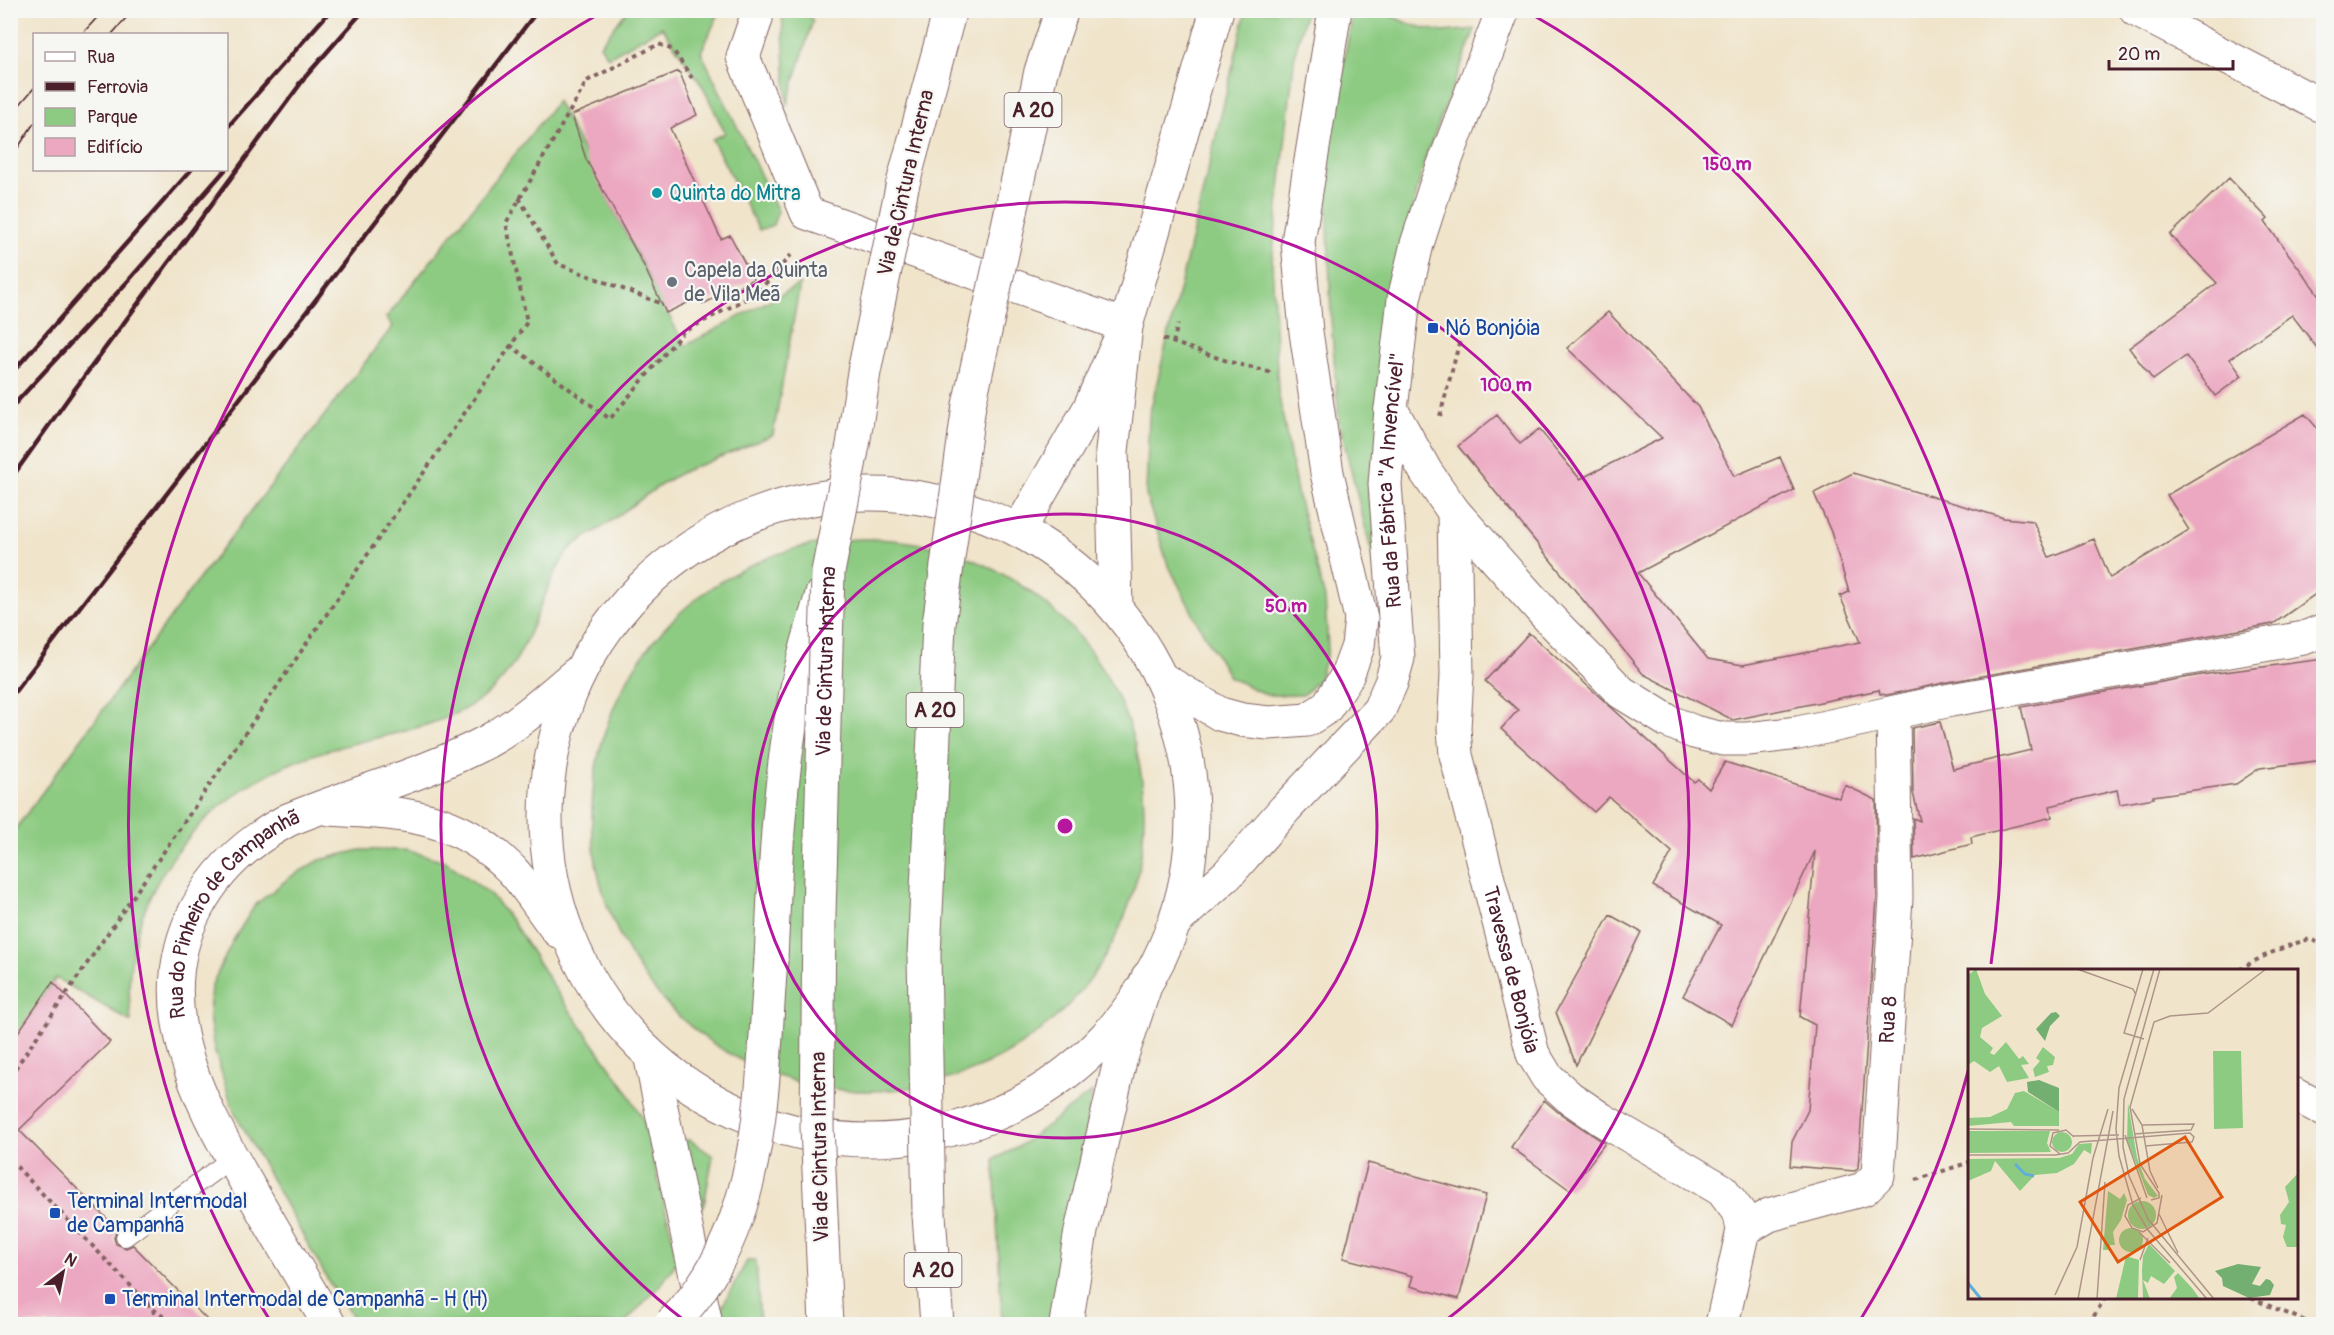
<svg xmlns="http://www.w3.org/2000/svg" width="2334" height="1335" viewBox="0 0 2334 1335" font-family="Pangolin,sans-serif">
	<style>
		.green { fill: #8dcb82; stroke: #6c7556; stroke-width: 1.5 }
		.building { fill: #eca8c1 }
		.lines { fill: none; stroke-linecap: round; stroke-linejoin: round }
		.lane-casing { stroke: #846463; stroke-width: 20 }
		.street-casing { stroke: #846463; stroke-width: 35 }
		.secondary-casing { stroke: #846463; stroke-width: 35 }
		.highway-casing { stroke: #846463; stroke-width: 35 }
		.path { stroke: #846463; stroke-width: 4; stroke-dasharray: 4.5 4.5; stroke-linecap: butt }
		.lane { stroke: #fff; stroke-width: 18 }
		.street { stroke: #fff; stroke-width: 33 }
		.secondary { stroke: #fff; stroke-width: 33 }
		.highway { stroke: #fff; stroke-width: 33 }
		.tram { stroke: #4a1f2b; stroke-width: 1.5 }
		.rail { stroke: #4a1f2b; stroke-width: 4.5 }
		.highway-bridge-casing { stroke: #846463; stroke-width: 35; stroke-linecap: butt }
		.path-bridge { stroke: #846463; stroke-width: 4; stroke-dasharray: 4.5 4.5; stroke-linecap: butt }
		.highway-bridge { stroke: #fff; stroke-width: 33 }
		.ring { fill: none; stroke: #b5179e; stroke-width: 3 }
		.culture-dot { fill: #0f9aa8; stroke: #f6f6f2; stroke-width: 2 }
		.worship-dot { fill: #6b7280; stroke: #f6f6f2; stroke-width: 2 }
		.transit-dot { fill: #1a4fb4; stroke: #f6f6f2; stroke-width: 2 }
		.labels { text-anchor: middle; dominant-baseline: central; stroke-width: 4.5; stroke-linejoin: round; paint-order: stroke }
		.shield { fill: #f6f6f2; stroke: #7e6067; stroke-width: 1.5 }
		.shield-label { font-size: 20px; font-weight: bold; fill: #4a1f2b }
		.street-label { font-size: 21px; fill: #4a1f2b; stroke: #f6f6f2 }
		.culture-label { font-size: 21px; fill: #0d838f; stroke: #f6f6f2; text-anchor: start }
		.worship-label { font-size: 21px; fill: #5b616d; stroke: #f6f6f2; text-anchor: start }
		.transit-label { font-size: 21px; fill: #164399; stroke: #f6f6f2; text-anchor: start }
		.inset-river { fill: none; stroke: #60add9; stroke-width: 3 }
		.inset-road { fill: none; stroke: #ae958a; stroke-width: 1.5 }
		.view { fill: #e0560e; fill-opacity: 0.15; stroke: #e0560e; stroke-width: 3 }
		.inset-edge { fill: none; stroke: #4a1f2b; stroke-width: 3 }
		.centre { fill: #b5179e; stroke: #f6f6f2; stroke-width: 3 }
		.ring-label { font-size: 18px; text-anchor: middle; font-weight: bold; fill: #b5179e; stroke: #f6f6f2; stroke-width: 4.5; stroke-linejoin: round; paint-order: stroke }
	</style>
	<rect width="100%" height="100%" fill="#f6f6f2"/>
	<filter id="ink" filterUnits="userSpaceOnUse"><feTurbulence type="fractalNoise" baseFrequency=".0167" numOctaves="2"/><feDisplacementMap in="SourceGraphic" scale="12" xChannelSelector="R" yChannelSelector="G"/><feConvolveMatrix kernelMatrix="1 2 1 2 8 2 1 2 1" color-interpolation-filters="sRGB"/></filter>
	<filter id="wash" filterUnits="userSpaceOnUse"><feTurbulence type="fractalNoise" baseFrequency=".008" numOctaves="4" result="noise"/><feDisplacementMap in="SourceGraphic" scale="24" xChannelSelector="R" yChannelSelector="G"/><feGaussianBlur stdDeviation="1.35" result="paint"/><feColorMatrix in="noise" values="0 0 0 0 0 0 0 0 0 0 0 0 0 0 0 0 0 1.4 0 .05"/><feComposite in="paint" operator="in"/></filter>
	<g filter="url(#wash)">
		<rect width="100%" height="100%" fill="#f0e4ca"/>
		<!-- green -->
		<path class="green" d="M627,11H720L701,52L778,211L773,225L759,230L712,139L725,133L703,87L662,27L608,57L600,45Z
			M782,11H801L813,20L787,105Z
			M1246,11H1306L1295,53L1272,261L1278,391L1298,497L1325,598L1328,650L1319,679L1303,695H1266L1229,677L1197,622L1167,562L1146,495L1149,416Z
			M1353,11H1380L1412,25L1443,32L1475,29L1425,159L1390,303L1377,575L1339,422L1331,319L1326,160Z
			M557,101L685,346L800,284L773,435C751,444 730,453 708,462C698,466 687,469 677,475C652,489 628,509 604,526C592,534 573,543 566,554C535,601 531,660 485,696C440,731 370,736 316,754C219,785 141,867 130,970C128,988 130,1005 131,1022L56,978L11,1044V835L192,588L393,326L386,318Z
			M592 815a276 276 0 1 1 552 0a276 276 0 1 1-552 0Z
			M360,850H405L445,861L490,894L512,921L561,998L627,1091L644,1121L678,1260L663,1282L624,1324H357L329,1282L234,1112L214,1049L209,1016L211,987L232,942L255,905L290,877L320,860Z
			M1092,1092L1057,1324H1002L994,1159L1018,1147Z
			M684,1140H690L713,1156L704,1204L694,1226Z
			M756,1260L760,1324H725L721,1309L747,1261Z"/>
		<g id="blocks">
			<!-- building -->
			<path class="building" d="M679,71L697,115L670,128L721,239L730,235L753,279L703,304L700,297L666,313L644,266L586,159L572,115Z
				M2229,178L2268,219L2265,222L2324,302V357L2292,315L2230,359L2242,376L2215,396L2186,356L2153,380L2129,348L2217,283L2170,235Z
				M1608,312L1698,407L1734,476L1780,457L1794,490L1638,573L1708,659L1743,665L1860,642L1840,596L1849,592L1831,532L1814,493L1853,473L2004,518L2033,521L2049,557L2094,539L2110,578L2189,530L2167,495L2305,414L2324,436V588L2273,624L1948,682L1887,695L1880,694L1879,690L1733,720L1643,674L1458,446L1497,415L1520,444L1539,429L1580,479L1662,438L1567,348Z
				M1529,633L1694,782L1698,779L1709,789L1725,762L1839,798L1845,785L1876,800L1877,898L1858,1168L1855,1171L1790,1166L1792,1142L1808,1110L1815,1025L1800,1017L1815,851L1732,1025L1683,996L1721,925L1653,886L1672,852L1609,797L1594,812L1501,729L1518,710L1485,681Z
				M2324,659V760L2260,768L2236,784L2153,796L2154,798L2120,804L2117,790L2050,806L2052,817L1971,837L1972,844L1914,859L1913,818L1920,821L1913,793L1912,728L1940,722L1953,769L2031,750L2021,707L2201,675Z
				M1610,915L1641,932L1576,1065L1556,1012Z
				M53,982L110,1042L19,1130L117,1229L114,1238L116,1244L126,1248L133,1245L211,1324H10V1044Z
				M1544,1100L1558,1112L1605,1143L1570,1190L1511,1147Z
				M1368,1163L1486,1195L1459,1299L1410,1286L1413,1276L1343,1258Z"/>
		</g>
	</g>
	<g filter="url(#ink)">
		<use href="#blocks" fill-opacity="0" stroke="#846463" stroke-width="1.5"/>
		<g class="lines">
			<defs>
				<path id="lane" d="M125,1237L232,1158"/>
				<g id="street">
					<path d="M756,19L743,57L807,213L1126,326L1089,409L1019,530"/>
					<path d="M1391,409L1426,472L1454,512L1545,614L1621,692L1668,721L1694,732L1723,739H1748L1798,733L1951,700L2304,638L2324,630"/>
					<path id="s1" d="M1454,512L1457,675L1454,728L1456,755L1533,1054L1547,1077L1569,1097L1601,1119L1722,1190L1740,1214L1743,1230L1722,1324"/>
					<path d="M2296,1095L2324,1110"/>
					<path id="s2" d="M1743,1230L1769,1215L1864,1189L1878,1175L1896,898L1893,714"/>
				</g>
				<g id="secondary">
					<path d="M2136,10L2324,107"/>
					<circle cx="869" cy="817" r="323"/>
					<path d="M1162,679L1220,714L1242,720L1269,723L1307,720L1326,708L1347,676L1358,646L1361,618L1327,473L1306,332L1298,242L1335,10"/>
					<path d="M330,809C403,813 456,814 511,869C529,888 542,911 558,931"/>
					<path id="s3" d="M1178,919L1228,874L1285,809L1379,710L1391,683L1398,658L1385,484L1391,409L1404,299L1417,244L1435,188L1503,10"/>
					<path id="s4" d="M329,1324C305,1283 280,1241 256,1199C226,1148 193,1093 181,1034C161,941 207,863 288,820C354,793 426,774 488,741C521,723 548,697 576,674"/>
				</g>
				<path id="highway" d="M902,187L950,10
					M1011,212L1041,71L1062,10
					M1116,607L1112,451L1126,326L1217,10
					M771,960C775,866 779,771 799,678C805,650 814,622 822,594
					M651,1059L706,1324
					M929,1215L937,1324
					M1066,1324L1081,1231L1120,1061L1148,977"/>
			</defs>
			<!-- lane casing -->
			<use href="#lane" class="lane-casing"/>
			<!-- street casing -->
			<use href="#street" class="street-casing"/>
			<!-- secondary casing -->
			<use href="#secondary" class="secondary-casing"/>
			<!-- highway casing -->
			<use href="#highway" class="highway-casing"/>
			<!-- path -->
			<path class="path" d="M519,198L558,264L662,304
				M1163,339L1230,362L1273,373
				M1173,343L1178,324
				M510,345L610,419L683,332L757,293L791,255
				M1440,416L1460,340
				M2239,970C2262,956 2284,946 2310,939L2324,945
				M10,1076L527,322L506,223L587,81L659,44L673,50L692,78
				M1916,1180L1970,1162
				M2251,1298L2312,1324
				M153,1309L171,1322L182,1324
				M2089,1324L2105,1298"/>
			<!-- lane -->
			<use href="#lane" class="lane"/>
			<!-- street -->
			<use href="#street" class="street"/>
			<!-- secondary -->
			<use href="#secondary" class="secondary"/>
			<!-- highway -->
			<use href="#highway" class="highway"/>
			<!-- tram -->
			<path class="tram" d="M82,34L104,10
				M112,34L133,10
				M10,116L34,88
				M10,160L34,123"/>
			<!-- rail -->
			<path class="rail" d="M299,84L364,10
				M226,129L331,10
				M10,375L191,170
				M10,409L129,280L225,170
				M10,480L72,393L304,79
				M10,698L538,10"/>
			<defs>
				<g id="highway-bridge">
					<path d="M929,1215L924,956L939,624L969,405L1011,212"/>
					<path d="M671,1324C767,1229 761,1085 771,960"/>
					<path id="s5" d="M826,1324L817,1127L819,915L828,572L853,445L864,372L902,187"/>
				</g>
			</defs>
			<!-- highway-bridge casing -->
			<use href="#highway-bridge" class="highway-bridge-casing"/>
			<!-- path-bridge -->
			<path class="path-bridge" d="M10,1160L153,1309L156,1324"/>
			<!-- highway-bridge -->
			<use href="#highway-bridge" class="highway-bridge"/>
		</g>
	</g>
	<!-- distance rings -->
	<g class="ring">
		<circle cx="1065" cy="826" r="312"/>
		<path d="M689 1324A624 624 0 1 1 1441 1324"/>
		<path d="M1969 1068A936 936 0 0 1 1859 1322M271 1322A936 936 0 0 1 604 11M1526 11A936 936 0 0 1 1991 964"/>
	</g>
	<!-- markers -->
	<circle class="culture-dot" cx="657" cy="193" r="6"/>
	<circle class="worship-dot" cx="672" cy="282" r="6"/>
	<g class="transit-dot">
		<rect x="1427" y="322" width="12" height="12" rx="3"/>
		<rect x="49" y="1207" width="12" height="12" rx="3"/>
		<rect x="104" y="1293" width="12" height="12" rx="3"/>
	</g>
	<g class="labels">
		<!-- shield labels -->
		<g class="shield">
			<rect x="1004.5" y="93" width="57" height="34" rx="4.5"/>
			<rect x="906.5" y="693" width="57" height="34" rx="4.5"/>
			<rect x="904.5" y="1253" width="57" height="34" rx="4.5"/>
		</g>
		<g class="shield-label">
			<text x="1033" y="110">A 20</text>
			<text x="935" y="710">A 20</text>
			<text x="933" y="1270">A 20</text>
		</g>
		<!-- street labels -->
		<g class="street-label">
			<text transform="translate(906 183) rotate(-77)">Via de Cintura Interna</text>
			<text stroke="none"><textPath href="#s3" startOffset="524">Rua da Fábrica "A Invencível"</textPath></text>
			<text stroke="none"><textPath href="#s5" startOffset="663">Via de Cintura Interna</textPath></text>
			<text stroke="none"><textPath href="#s4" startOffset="470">Rua do Pinheiro de Campanhã</textPath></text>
			<text stroke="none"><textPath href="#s1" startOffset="465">Travessa de Bonjóia</textPath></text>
			<text stroke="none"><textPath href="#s2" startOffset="304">Rua 8</textPath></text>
			<text transform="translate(820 1147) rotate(-91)">Via de Cintura Interna</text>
		</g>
		<!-- culture labels -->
		<g class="culture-label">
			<text x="669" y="193">Quinta do Mitra</text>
		</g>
		<!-- worship labels -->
		<g class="worship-label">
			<text x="684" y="270">Capela da Quinta<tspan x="684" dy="24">de Vila Meã</tspan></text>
		</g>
		<!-- transit labels -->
		<g class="transit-label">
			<text x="1445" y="328">Nó Bonjóia</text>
			<text x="67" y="1201">Terminal Intermodal<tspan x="67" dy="24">de Campanhã</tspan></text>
			<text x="122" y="1299">Terminal Intermodal de Campanhã - H (H)</text>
		</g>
	</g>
	<!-- overview -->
	<g transform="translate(1968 969)">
		<rect width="330" height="330" fill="#f0e4ca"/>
		<path d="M8,0L17,25L34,47L14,59L12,68L25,79L22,84L26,86L38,73L51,90L55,87L61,95L53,96L61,109L39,113L31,97L22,103L6,92L0,96V6ZM75,78L87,88L85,96L79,97L81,103L67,108L65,100L72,92L68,89ZM245,82H273L275,159L246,160ZM56,122L91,143V157H46L43,153L0,157V149L22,148L39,140L47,124ZM160,134L169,189L177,210L190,227L186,229L180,226L159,171ZM0,162H82L79,174L83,183L0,184ZM84 173a10 10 0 1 1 20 0a10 10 0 1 1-20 0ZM124,174L123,185L116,181L106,195L89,204L67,206L52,222L27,192L23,202L0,212V190L91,189L104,185L111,175ZM330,204V278H319L315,268L318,256L313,255L312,246L321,233L317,218ZM140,222L152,230L156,224L159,231L153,251L145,263L147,276H142V281H135ZM160 246a14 14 0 1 1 28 0a14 14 0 1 1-28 0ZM151 271a12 12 0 1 1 24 0a12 12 0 1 1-24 0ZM181,275L207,302L196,315L183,307L180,314L175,311L182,330H175L174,301L175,287ZM158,287L171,291L170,330H148ZM210,304L224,319L232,330H201L209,319L206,308Z" fill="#8dcb82"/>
		<path d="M88,43L92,47L82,57L77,72L68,60L83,44ZM71,111L91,119V143L60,123L59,113ZM270,295L293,298L284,315L292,317L298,310L302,311L306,316L302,326L281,329L255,317L254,309L247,302Z" fill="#72af70"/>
		<path class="inset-river" d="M47,195L57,205L66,207M0,314L13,330"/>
		<path class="inset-road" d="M109,0L165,20L168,26M175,0L156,64L176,70M186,0L151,119L148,160L151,187L165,236L180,261L239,330M192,0L156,130L155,178L161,207L180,250L246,330M164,140L174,156L182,202L190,219M0,160L91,161M166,165L223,161L226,155L174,156M157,166L179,229M105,167L151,166M92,185L82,177L85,164L98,161L106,168M0,186H87L100,184L112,173L222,164L226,168L224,173L177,177M173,229L160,236L157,247L164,259L175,263L189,254L194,226M183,231L191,229V224L172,195L162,138L186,53L202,47L240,44L298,0M191,245L210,284M171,263L202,294M172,291L180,269M87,326L109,278L125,189L140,140M110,330L145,142M129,330L137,213"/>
		<path class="view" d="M217,168L254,228L150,293L112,233Z"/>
		<rect width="330" height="330" class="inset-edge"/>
	</g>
	<circle cx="1065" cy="826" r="9" class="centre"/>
	<g class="ring-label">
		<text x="1727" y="170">150 m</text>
		<text x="1506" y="391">100 m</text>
		<text x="1286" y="612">50 m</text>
	</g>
	<!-- margin -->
	<rect width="2334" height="1335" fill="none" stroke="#f6f6f2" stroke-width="36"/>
	<!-- legend -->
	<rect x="33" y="33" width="195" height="138" fill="#f6f6f2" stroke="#b1a0a2" stroke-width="1.5"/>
	<rect x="45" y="52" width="30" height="9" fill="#ffffff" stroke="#b1a0a2" stroke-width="1.5"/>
	<text x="87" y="63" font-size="18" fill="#4a1f2b">Rua</text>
	<rect x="45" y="82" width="30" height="9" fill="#4a1f2b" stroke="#b1a0a2" stroke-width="1.5"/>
	<text x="87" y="93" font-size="18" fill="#4a1f2b">Ferrovia</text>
	<rect x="45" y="108" width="30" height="18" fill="#8dcb82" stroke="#b1a0a2" stroke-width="1.5"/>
	<text x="87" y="123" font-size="18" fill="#4a1f2b">Parque</text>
	<rect x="45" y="138" width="30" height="18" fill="#eca8c1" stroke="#b1a0a2" stroke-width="1.5"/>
	<text x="87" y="153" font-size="18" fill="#4a1f2b">Edifício</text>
	<!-- north arrow -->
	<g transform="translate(63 1272) rotate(32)" stroke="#f6f6f2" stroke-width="4.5" paint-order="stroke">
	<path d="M0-4.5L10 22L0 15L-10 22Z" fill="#4a1f2b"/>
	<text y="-9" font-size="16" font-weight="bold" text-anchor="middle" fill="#4a1f2b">N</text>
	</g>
	<!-- scale -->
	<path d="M2109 60v9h124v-9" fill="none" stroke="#4a1f2b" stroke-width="3"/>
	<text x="2118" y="60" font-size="18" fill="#4a1f2b" stroke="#f6f6f2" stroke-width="4.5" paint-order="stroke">20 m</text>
</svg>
